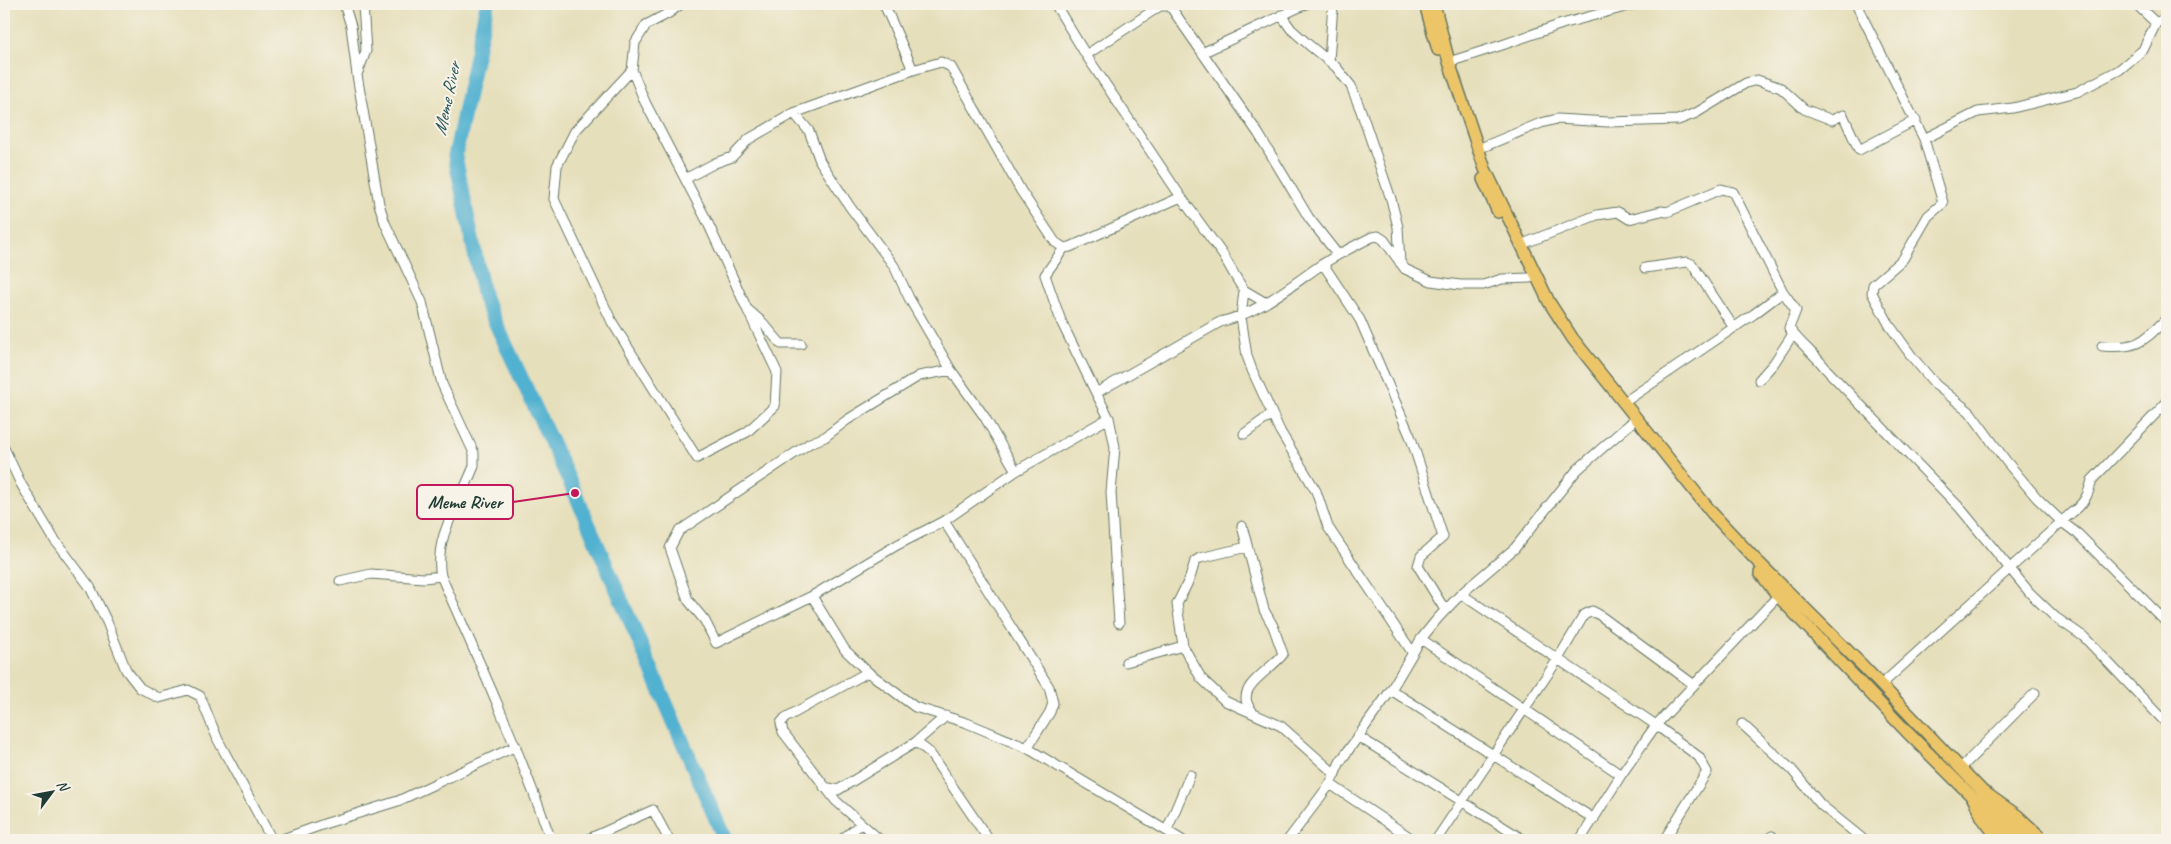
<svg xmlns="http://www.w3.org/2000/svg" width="2171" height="844" viewBox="0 0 2171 844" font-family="Caveat,sans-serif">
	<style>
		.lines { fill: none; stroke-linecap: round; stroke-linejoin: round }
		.river { stroke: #51b1d0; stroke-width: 15 }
		.minor-casing { stroke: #657663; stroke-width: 11 }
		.major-casing { stroke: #657663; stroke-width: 14 }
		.highway-casing { stroke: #657663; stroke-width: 15 }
		.minor { stroke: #fff; stroke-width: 9 }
		.major { stroke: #edc569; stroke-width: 11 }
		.highway { stroke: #edc569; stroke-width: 12 }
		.labels { text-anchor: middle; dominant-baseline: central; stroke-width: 4; stroke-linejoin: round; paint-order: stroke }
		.water-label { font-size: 19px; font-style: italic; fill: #2c5a5b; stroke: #f7f3e8 }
		.leader { fill: none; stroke: #c2185b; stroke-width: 2 }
		.callout-dot { fill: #c2185b; stroke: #f7f3e8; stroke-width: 2 }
		.callout { fill: #f7f3e8; stroke: #c2185b; stroke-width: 2 }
		.callout-label { font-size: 19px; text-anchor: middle; font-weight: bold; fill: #1f3d34 }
	</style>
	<rect width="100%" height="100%" fill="#f7f3e8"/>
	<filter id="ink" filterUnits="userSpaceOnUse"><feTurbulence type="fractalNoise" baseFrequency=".02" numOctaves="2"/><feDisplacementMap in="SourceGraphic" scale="10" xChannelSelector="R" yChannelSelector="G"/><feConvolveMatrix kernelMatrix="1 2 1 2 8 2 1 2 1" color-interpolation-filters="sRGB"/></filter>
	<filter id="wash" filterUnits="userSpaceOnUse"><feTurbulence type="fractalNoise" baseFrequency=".0096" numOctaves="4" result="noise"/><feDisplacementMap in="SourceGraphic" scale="20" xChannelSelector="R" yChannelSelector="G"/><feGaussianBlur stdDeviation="1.12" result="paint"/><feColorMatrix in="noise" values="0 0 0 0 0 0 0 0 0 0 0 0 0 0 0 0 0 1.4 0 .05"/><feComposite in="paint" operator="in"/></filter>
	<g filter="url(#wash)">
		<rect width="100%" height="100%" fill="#e6dfbb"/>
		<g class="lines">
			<!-- river -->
			<path class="river" d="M487,4L455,156L484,298L575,493L725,840"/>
		</g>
	</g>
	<g filter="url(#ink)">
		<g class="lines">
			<defs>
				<path id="minor" d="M344,4L351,26L357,75L379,204L385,223L422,302L442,384L474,453V466C461,501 433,537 441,576C480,663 519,750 551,840
					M681,4L669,13L646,25L635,43L632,70L645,102L707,221L747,309L763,323L781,344H801
					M884,4L913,70
					M1055,4L1086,55L1181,197L1223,255L1238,281L1244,290L1266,303
					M1856,4L1924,139L1978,112L2013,108L2077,92L2119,70L2143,50L2156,23L2167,17
					M2136,4L2156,23
					M1281,15L1291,29L1309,45L1336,67L1351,86L1361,111L1391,199L1398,227L1400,263
					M1202,53L1306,4
					M1086,55L1160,6H1170L1258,133L1309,218L1338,255
					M1329,61L1333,4
					M1449,62L1502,45L1562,24L1636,4
					M632,70L575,131L557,166L554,199L612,322L697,458L747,432L775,406L777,372L747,309
					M358,72L366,51L363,4
					M794,113L809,131L820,161L850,207L894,266L909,298L951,370L984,416L1016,471
					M1924,139L1943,203L1928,216L1903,259L1873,285L1872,293L1890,326L1913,358L1936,385L1970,412L2006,461L2037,498L2062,522L2078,534L2167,623
					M1478,149L1541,123L1557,119L1608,122L1678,120L1696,113L1746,83L1757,80L1781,88L1804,109L1832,120L1843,115L1859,150L1916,120
					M685,179L715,163L732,157L749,139L794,113L913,70L941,62L951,67L1021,191L1055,242L1064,248
					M1520,245L1597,215L1618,212L1629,219L1661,211L1667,212L1721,189L1733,192L1783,292L1754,314L1623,403
					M1323,264L1360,320L1411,438L1443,537L1421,556L1418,566L1445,610
					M1645,268L1687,262L1692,264L1734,328
					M1244,290L1241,317L1247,356L1252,370L1280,431L1316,491L1328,527L1412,652
					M1783,292L1796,310L1789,328C1799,343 1815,354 1826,369L1960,508L2030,593L2055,617L2084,637L2167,724
					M2102,346C2138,349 2143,342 2167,318
					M951,370L919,376L847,420L825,437L810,443L679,531L670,548L688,600L705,621L716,643L812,596L897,545L944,521L1016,471L1109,418
					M1759,380L1774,363L1793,334
					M1096,393L1061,321L1045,275L1064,248L1070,247L1181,197
					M1244,434L1272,414
					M4,448L21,484L54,539L90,587L107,622L126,670L140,688L159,698L188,690L200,696L218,740L272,840
					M944,521L1049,687L1053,703L1050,712L1027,748
					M1242,526L1264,610L1273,626L1283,654C1271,671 1231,688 1252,711
					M1247,547L1200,558L1195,561L1190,578L1177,604L1183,646L1201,678L1225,701L1281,726L1335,774
					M340,581L371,574L424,578L441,576
					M1461,594L1656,725L1699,757L1707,772L1664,840
					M812,596L845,650L868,672L915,707L967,723L1027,748L1182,840
					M1119,623L1111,492L1115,447L1109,418L1096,393L1220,322C1259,313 1289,287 1321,265C1337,255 1354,246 1372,237L1378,236L1384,240L1405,269L1431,281L1460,285H1483L1502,279L1530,278
					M1421,639L1621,775
					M1126,662L1183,646
					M868,672L785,718L781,723L783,732L836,801L880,840
					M1881,685L2070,514C2084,504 2088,496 2092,480L2167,402
					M1391,690L1594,819
					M1742,724L1792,770L1821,805L1864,840
					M1359,737L1524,840
					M916,742L929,752L989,840
					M1961,768L2035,693
					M1330,784L1414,840
					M824,787L838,790L916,742L946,716
					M1167,830L1190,775
					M280,840L327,823L398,801L516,746
					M586,840L653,810L669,840
					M841,840L861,824
					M1288,840L1330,784L1340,762L1391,690L1421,639L1438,618L1461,594L1515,548L1577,470L1631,423
					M1436,840L1558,659L1584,615L1592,611L1598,614L1693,684
					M1580,840L1621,775L1656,725L1778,596L1780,592
					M1769,840L1772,836"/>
				<path id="major" d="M1425,4L1438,50
					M1434,4L1449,62L1485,169L1549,302L1573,339L1712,513L1753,557L1862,665L2029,840
					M1483,179L1498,212
					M1760,573L1778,596L1907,732L2016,840"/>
				<path id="highway" d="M1986,794L2017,816L2043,840
					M1974,799L1983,818L2000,840"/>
			</defs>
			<!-- minor casing -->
			<use href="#minor" class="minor-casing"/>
			<!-- major casing -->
			<use href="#major" class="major-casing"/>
			<!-- highway casing -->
			<use href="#highway" class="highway-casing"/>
			<!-- minor -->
			<use href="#minor" class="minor"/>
			<!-- major -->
			<use href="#major" class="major"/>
			<!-- highway -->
			<use href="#highway" class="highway"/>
		</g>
	</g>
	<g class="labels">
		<!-- water labels -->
		<g class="water-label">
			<text transform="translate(447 99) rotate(-78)">Meme River</text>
		</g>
	</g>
	<!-- callouts -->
	<path class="leader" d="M575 493L513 502"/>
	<circle class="callout-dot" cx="575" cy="493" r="5"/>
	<rect class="callout" x="417" y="485" width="96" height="34" rx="5"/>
	<g class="callout-label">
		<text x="465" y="508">Meme River</text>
	</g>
	<!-- margin -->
	<rect width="2171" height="844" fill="none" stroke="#f7f3e8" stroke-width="20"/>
	<!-- north arrow -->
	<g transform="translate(52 792) rotate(58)" stroke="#f7f3e8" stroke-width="4" paint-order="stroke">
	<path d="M0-4L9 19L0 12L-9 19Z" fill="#1f3d34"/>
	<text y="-8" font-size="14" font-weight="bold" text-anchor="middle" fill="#1f3d34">N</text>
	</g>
</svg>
